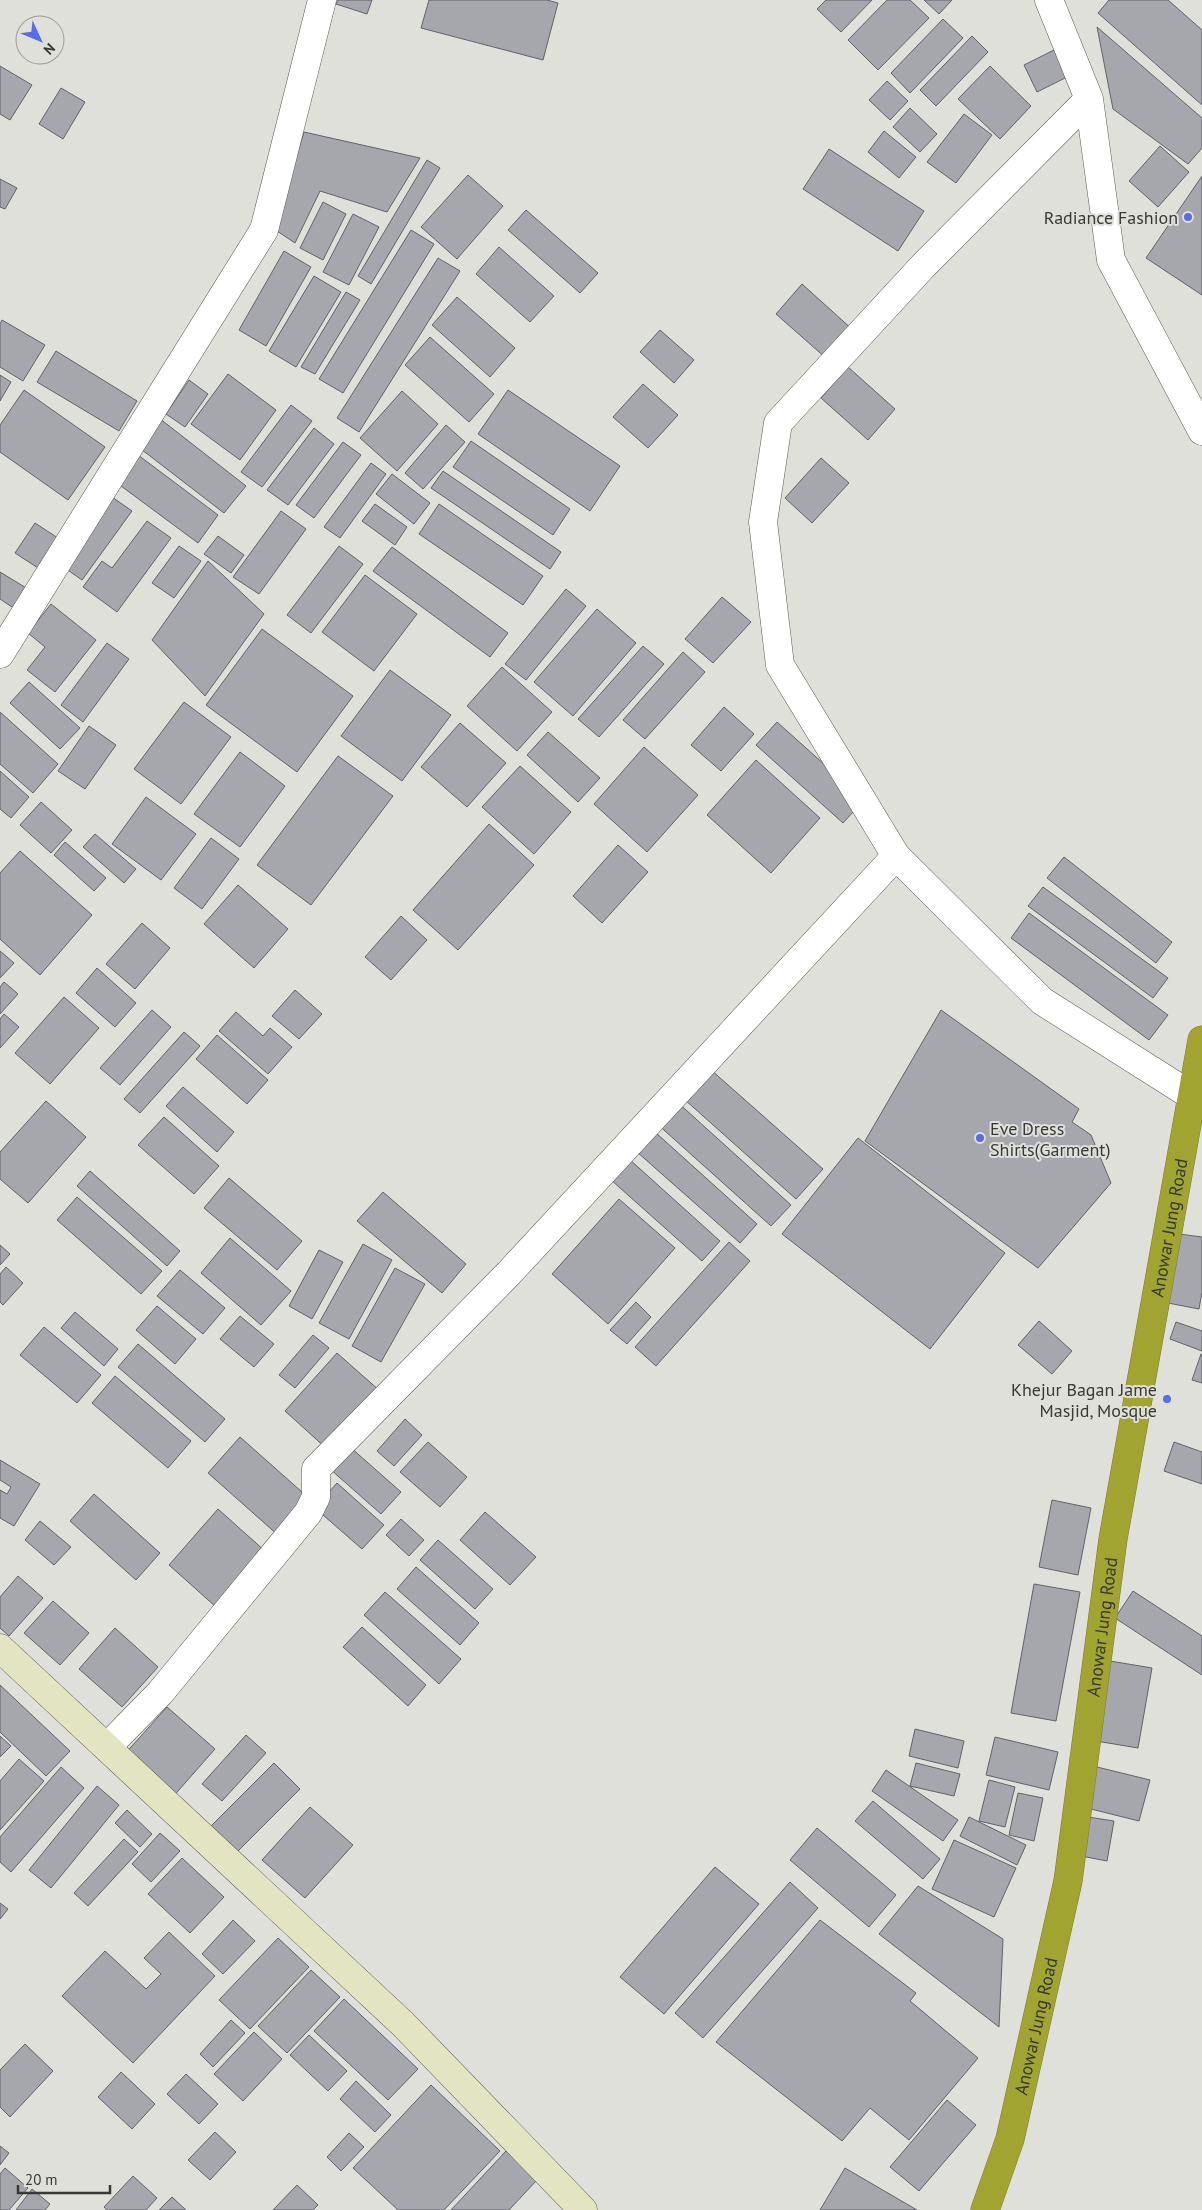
<svg xmlns="http://www.w3.org/2000/svg" width="1202" height="2210" viewBox="0 0 1202 2210" font-family="'PT Sans',sans-serif">
	<style>
		.building { fill: #a5a7ad; stroke: #626369 }
		.lines { fill: none; stroke-linecap: round; stroke-linejoin: round }
		.street-casing { stroke: #5a5b55; stroke-width: 29 }
		.secondary-casing { stroke: #5a5b55; stroke-width: 29 }
		.highway-casing { stroke: #7c7f32; stroke-width: 29 }
		.street { stroke: #fff; stroke-width: 28 }
		.secondary { stroke: #e3e4c1; stroke-width: 28 }
		.highway { stroke: #a1a430; stroke-width: 28 }
		.poi-dot { fill: #586ce3; stroke: #dfe0d9; stroke-width: 2 }
		.labels { text-anchor: middle; dominant-baseline: central; stroke-width: 4; stroke-linejoin: round; paint-order: stroke }
		.poi-label { font-size: 18px; fill: #383936; stroke: #dfe0d9; text-anchor: end }
		.street-label { font-size: 18px; fill: #383936; stroke: #dfe0d9 }
	</style>
	<rect width="100%" height="100%" fill="#dfe0d9"/>
	<!-- building -->
	<path class="building" d="M338,0H372L367,14L336,4Z
		M429,0H547L558,3L543,60L421,28Z
		M826,0H872L841,32L817,9Z
		M887,0H910L929,18L878,70L848,40Z
		M924,0H952L939,14Z
		M1109,0H1168L1202,30V105L1098,13Z
		M943,19L963,38L910,93L891,73Z
		M1097,27L1202,118V148L1188,164L1113,109Z
		M972,36L988,52L936,106L920,90Z
		M1060,47L1073,74L1037,92L1024,65Z
		M0,66L32,85L10,120L0,114Z
		M990,66L1031,106L1000,139L958,99Z
		M887,81L908,101L890,120L869,100Z
		M61,88L85,102L63,139L39,124Z
		M910,108L937,134L920,152L893,127Z
		M964,114L992,135L956,183L927,162Z
		M884,131L916,157L899,178L868,152Z
		M304,132L420,158L387,212L320,191L295,243L274,229Z
		M1160,146L1189,172L1158,207L1129,181Z
		M829,149L924,211L898,251L803,189Z
		M427,160L440,168L371,284L358,276Z
		M468,175L503,206L457,259L421,227Z
		M1202,176V295L1146,258Z
		M0,179L17,188L5,209L0,207Z
		M323,202L346,214L323,260L300,248Z
		M526,210L598,273L580,293L508,230Z
		M353,214L379,227L349,285L323,272Z
		M411,230L434,244L343,393L319,379Z
		M499,247L554,296L530,322L476,274Z
		M284,251L311,267L266,346L239,330Z
		M438,258L460,271L359,432L337,418Z
		M314,276L341,292L296,367L269,351Z
		M802,284L853,330L827,359L776,314Z
		M346,292L360,300L315,374L301,367Z
		M457,297L515,348L490,377L432,325Z
		M2,320L45,345L23,381L0,367V324Z
		M660,330L694,360L674,383L640,352Z
		M430,337L494,394L469,422L405,365Z
		M56,351L137,401L119,431L37,382Z
		M848,367L895,409L868,440L821,398Z
		M228,374L276,410L240,460L191,424Z
		M0,375L11,382L0,401Z
		M189,380L208,394L185,427L166,414Z
		M643,384L678,415L648,448L613,417Z
		M24,390L105,447L68,500L0,452V425Z
		M508,390L620,466L590,511L478,434Z
		M402,391L438,424L397,471L360,438Z
		M291,405L312,421L262,487L241,472Z
		M159,418L246,486L224,513L137,446Z
		M446,425L465,442L423,489L405,473Z
		M314,428L334,444L288,505L267,490Z
		M471,441L570,509L553,535L453,467Z
		M343,442L361,455L314,518L296,505Z
		M138,455L218,515L198,543L117,483Z
		M821,458L849,483L812,523L785,498Z
		M371,463L386,474L340,538L324,527Z
		M443,471L561,552L550,569L431,488Z
		M392,474L430,503L414,524L376,494Z
		M112,497L132,511L82,580L62,566Z
		M375,504L407,527L395,545L362,521Z
		M439,504L543,576L523,605L419,534Z
		M281,511L306,529L259,594L233,577Z
		M147,521L171,538L117,612L83,587L102,561L112,568Z
		M35,523L58,538L38,568L15,553Z
		M218,536L244,555L231,573L204,554Z
		M179,546L201,561L174,598L152,583Z
		M339,546L363,564L311,633L287,615Z
		M392,547L508,633L490,657L373,571Z
		M208,561L264,614L205,696L152,640Z
		M0,572L28,589L15,609L0,599Z
		M365,575L417,614L374,671L322,632Z
		M566,589L586,606L526,680L505,664Z
		M722,597L751,622L713,663L685,639Z
		M51,604L96,640L55,692L27,670L45,647L28,633Z
		M597,609L636,643L573,716L534,682Z
		M262,629L353,696L297,772L206,705Z
		M107,643L129,659L83,722L61,705Z
		M643,646L664,664L599,737L578,719Z
		M683,652L705,672L645,739L623,720Z
		M502,667L552,712L517,751L467,706Z
		M390,670L451,715L402,781L341,736Z
		M29,682L80,728L60,749L10,703Z
		M184,702L231,737L181,804L134,769Z
		M724,707L754,734L721,771L691,745Z
		M0,712L58,764L33,793L0,764Z
		M777,722L864,800L843,823L756,745Z
		M460,723L506,763L467,807L421,767Z
		M89,726L116,745L85,789L58,771Z
		M548,732L600,778L578,802L527,755Z
		M644,747L698,795L647,852L594,804Z
		M240,752L285,786L240,847L194,814Z
		M338,756L393,796L311,905L257,865Z
		M756,760L820,818L771,873L707,815Z
		M520,766L571,812L534,854L482,807Z
		M0,771L29,797L11,818L0,809Z
		M146,797L196,834L161,880L112,844Z
		M41,802L72,830L51,853L20,825Z
		M489,824L534,865L458,950L413,910Z
		M95,834L136,869L124,883L83,847Z
		M211,838L239,859L202,909L174,888Z
		M65,842L106,878L94,891L54,855Z
		M618,845L648,872L602,923L573,896Z
		M20,851L92,915L40,975L0,939V873Z
		M1064,857L1172,942L1156,963L1047,878Z
		M238,885L288,929L254,968L204,924Z
		M1043,887L1168,978L1153,998L1028,906Z
		M1029,913L1168,1015L1149,1040L1011,938Z
		M401,916L427,940L391,980L365,957Z
		M142,923L170,948L135,989L106,964Z
		M0,951L14,963L0,978Z
		M97,968L136,1003L115,1027L76,993Z
		M4,982L18,994L0,1014V987Z
		M295,990L322,1014L299,1039L272,1016Z
		M64,997L99,1028L50,1084L15,1053Z
		M152,1010L171,1027L120,1085L100,1068Z
		M941,1010L1079,1109L1072,1122L1091,1135L1111,1183L1038,1268L865,1141Z
		M236,1012L263,1036L270,1028L292,1047L268,1074L219,1031Z
		M4,1014L19,1027L0,1048V1019Z
		M184,1032L200,1046L140,1113L124,1099Z
		M217,1035L268,1080L247,1104L196,1059Z
		M710,1069L823,1169L796,1199L684,1099Z
		M183,1087L234,1132L217,1152L166,1106Z
		M675,1100L791,1205L771,1226L655,1122Z
		M46,1101L86,1137L28,1203L0,1179V1152Z
		M164,1117L219,1166L194,1194L138,1145Z
		M655,1132L757,1224L740,1243L637,1152Z
		M858,1138L1005,1253L930,1349L782,1234Z
		M629,1159L720,1241L702,1261L610,1179Z
		M90,1171L180,1251L167,1266L77,1186Z
		M229,1178L302,1241L277,1270L204,1208Z
		M383,1192L466,1264L442,1293L357,1221Z
		M77,1197L162,1271L141,1294L57,1220Z
		M619,1199L675,1248L608,1324L552,1274Z
		M1179,1234L1202,1237V1292L1199,1309L1168,1303Z
		M230,1238L291,1291L261,1325L201,1273Z
		M729,1242L750,1261L656,1366L635,1347Z
		M363,1244L392,1260L349,1339L319,1323Z
		M0,1245L10,1254L0,1265Z
		M319,1250L343,1262L312,1319L289,1306Z
		M6,1267L23,1283L3,1305L0,1302V1274Z
		M395,1268L425,1284L381,1362L352,1346Z
		M180,1270L225,1308L203,1334L157,1296Z
		M636,1302L651,1317L627,1344L610,1330Z
		M157,1306L196,1339L175,1364L136,1330Z
		M75,1312L118,1349L104,1366L61,1328Z
		M240,1316L274,1344L254,1367L220,1339Z
		M1039,1321L1072,1351L1052,1374L1018,1345Z
		M1176,1322L1202,1331V1351L1170,1339Z
		M44,1327L101,1375L77,1403L20,1355Z
		M313,1335L329,1348L295,1388L279,1375Z
		M138,1344L225,1419L205,1442L118,1367Z
		M337,1353L380,1391L327,1449L285,1411Z
		M1201,1354H1202V1383L1192,1380Z
		M115,1376L191,1441L168,1468L92,1403Z
		M405,1419L422,1435L394,1466L377,1451Z
		M240,1437L311,1500L279,1536L208,1473Z
		M428,1442L467,1477L440,1507L400,1472Z
		M1174,1442L1202,1452V1484L1164,1471Z
		M350,1447L401,1492L381,1514L330,1469Z
		M0,1460L40,1484L14,1526L0,1518V1490L7,1494L11,1487L0,1480Z
		M337,1483L384,1525L362,1549L315,1508Z
		M94,1494L160,1553L136,1580L70,1521Z
		M1052,1500L1091,1508L1078,1575L1039,1567Z
		M218,1509L266,1552L216,1607L169,1565Z
		M485,1512L536,1557L510,1585L460,1540Z
		M401,1519L424,1540L409,1556L386,1535Z
		M40,1521L71,1547L54,1565L25,1540Z
		M438,1540L493,1589L475,1609L420,1560Z
		M416,1567L479,1623L460,1645L397,1589Z
		M18,1576L43,1598L9,1636L0,1628V1597Z
		M1034,1584L1080,1592L1056,1721L1011,1713Z
		M1133,1591L1202,1636V1675L1115,1618Z
		M385,1592L461,1659L439,1684L364,1615Z
		M53,1601L89,1633L60,1665L24,1633Z
		M362,1627L426,1685L408,1706L343,1647Z
		M115,1628L158,1667L122,1707L79,1669Z
		M1110,1661L1152,1668L1138,1748L1096,1741Z
		M0,1685L70,1751L46,1776L0,1732Z
		M167,1707L215,1749L171,1799L123,1756Z
		M915,1729L964,1741L958,1768L909,1756Z
		M246,1735L266,1753L222,1801L202,1784Z
		M0,1736L11,1746L0,1757Z
		M995,1737L1058,1752L1049,1790L986,1775Z
		M19,1759L44,1781L0,1830V1781Z
		M274,1763L300,1789L234,1855L208,1829Z
		M916,1763L960,1774L954,1796L910,1786Z
		M61,1767L84,1788L11,1872L0,1862V1837Z
		M1097,1767L1150,1780L1139,1821L1087,1808Z
		M886,1770L958,1820L943,1841L872,1791Z
		M989,1780L1015,1787L1005,1827L979,1821Z
		M97,1786L119,1805L51,1888L29,1870Z
		M1018,1793L1043,1798L1034,1841L1009,1835Z
		M873,1801L940,1859L923,1879L855,1821Z
		M310,1807L353,1845L305,1898L262,1860Z
		M127,1810L152,1834L140,1847L115,1823Z
		M969,1817L1026,1845L1017,1865L960,1836Z
		M1088,1817L1114,1821L1107,1861L1081,1856Z
		M817,1828L896,1895L869,1927L790,1860Z
		M160,1833L180,1851L151,1882L132,1864Z
		M124,1839L138,1852L88,1906L74,1893Z
		M954,1840L1016,1868L994,1917L932,1889Z
		M182,1858L224,1897L190,1933L148,1894Z
		M715,1867L759,1904L664,2014L620,1977Z
		M790,1882L818,1908L703,2038L675,2013Z
		M918,1886L1003,1939L999,2027L879,1934Z
		M0,1903L8,1909L0,1919Z
		M233,1920L255,1941L223,1974L202,1954Z
		M820,1920L916,1993L910,2001L978,2058L909,2140L870,2108L842,2141L716,2042Z
		M169,1932L215,1976L133,2063L62,1996L105,1951L146,1989L161,1974L144,1958Z
		M278,1938L309,1967L250,2029L219,2000Z
		M311,1970L340,1997L287,2053L258,2026Z
		M344,1999L418,2069L388,2100L314,2031Z
		M231,2020L245,2033L213,2067L200,2054Z
		M254,2032L282,2059L243,2101L214,2074Z
		M309,2035L347,2071L328,2091L290,2055Z
		M25,2044L53,2071L10,2117L0,2107V2070Z
		M121,2072L155,2104L132,2129L98,2097Z
		M186,2074L218,2104L199,2124L167,2094Z
		M356,2081L391,2115L375,2132L340,2099Z
		M431,2085L500,2151L444,2210H398L353,2168Z
		M947,2100L976,2125L919,2191L890,2167Z
		M215,2132L236,2152L210,2180L188,2160Z
		M349,2133L364,2147L341,2171L327,2157Z
		M0,2146L9,2153L0,2165Z
		M506,2151L537,2180L509,2210H451Z
		M5,2168L28,2188L9,2210H0V2174Z
		M845,2168L917,2210H820Z
		M133,2176L157,2198L146,2210H107L104,2207Z
		M297,2185L318,2205L313,2210H273Z
		M32,2189L50,2204L45,2210H16Z
		M172,2197L186,2210H159Z"/>
	<g class="lines">
		<defs>
			<path id="street" d="M1049,0L1089,99L1111,260L1202,431
				M1089,99L923,266L778,423L763,522L780,665L896,856L1042,1001L1192,1096
				M0,654L264,230L322,0
				M107,1747L160,1693L308,1513L316,1497V1469L509,1273L896,856"/>
			<path id="secondary" d="M0,1648L403,2024L583,2210"/>
			<g id="highway">
				<path id="s1" d="M985,2210L1010,2139L1068,1881L1113,1539L1202,1040"/>
			</g>
		</defs>
		<!-- street casing -->
		<use href="#street" class="street-casing"/>
		<!-- secondary casing -->
		<use href="#secondary" class="secondary-casing"/>
		<!-- highway casing -->
		<use href="#highway" class="highway-casing"/>
		<!-- street -->
		<use href="#street" class="street"/>
		<!-- secondary -->
		<use href="#secondary" class="secondary"/>
		<!-- highway -->
		<use href="#highway" class="highway"/>
	</g>
	<!-- markers -->
	<g class="poi-dot">
		<circle cx="1188" cy="217" r="5"/>
		<circle cx="980" cy="1138" r="5"/>
		<circle cx="1167" cy="1399" r="5"/>
	</g>
	<g class="labels">
		<!-- poi labels -->
		<g class="poi-label">
			<text x="1178" y="217">Radiance Fashion</text>
			<text x="990" y="1128" text-anchor="start">Eve Dress<tspan x="990" dy="21">Shirts(Garment)</tspan></text>
			<text x="1157" y="1389">Khejur Bagan Jame<tspan x="1157" dy="21">Masjid, Mosque</tspan></text>
		</g>
		<!-- street labels -->
		<g class="street-label">
			<text stroke="none"><textPath href="#s1" startOffset="1001">Anowar Jung Road</textPath></text>
			<text stroke="none"><textPath href="#s1" startOffset="596">Anowar Jung Road</textPath></text>
			<text stroke="none"><textPath href="#s1" startOffset="191">Anowar Jung Road</textPath></text>
		</g>
	</g>
	<!-- north arrow -->
	<g transform="translate(40 40) rotate(134)"><circle r="24" fill="#dfe0d9" stroke="#9c9d98"/>
	<path d="M0-4L9 19L0 12L-9 19Z" fill="#586ce3"/>
	<text y="-8" font-size="14" font-weight="bold" text-anchor="middle" fill="#383936">N</text>
	</g>
	<!-- scale -->
	<path d="M18 2185v8h92v-8" fill="none" stroke="#383936" stroke-width="2.5"/>
	<text x="25" y="2185" font-size="15" fill="#383936" stroke="#dfe0d9" stroke-width="4" paint-order="stroke">20 m</text>
</svg>
